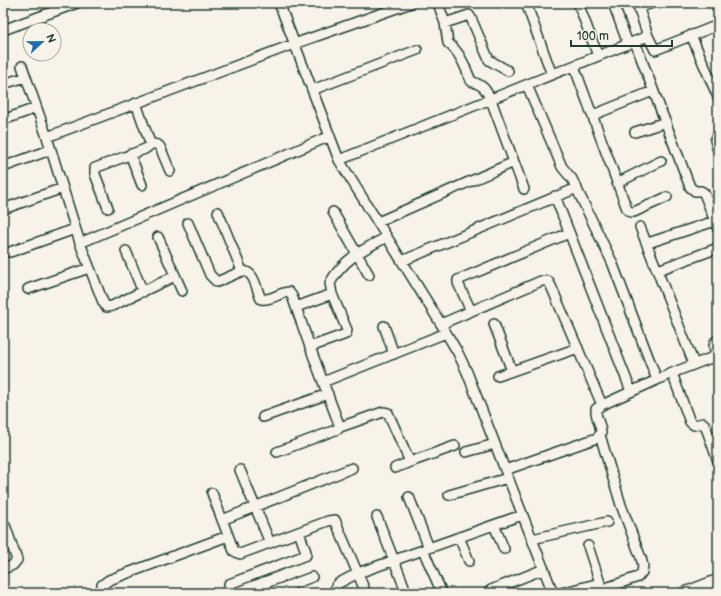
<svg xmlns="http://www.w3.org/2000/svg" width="721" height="596" viewBox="0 0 721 596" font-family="'Balsamiq Sans',sans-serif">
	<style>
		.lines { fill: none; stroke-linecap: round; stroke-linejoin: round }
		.minor-casing { stroke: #1f3d34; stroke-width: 12 }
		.minor { stroke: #f7f3e8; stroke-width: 9 }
	</style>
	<rect width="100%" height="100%" fill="#f7f3e8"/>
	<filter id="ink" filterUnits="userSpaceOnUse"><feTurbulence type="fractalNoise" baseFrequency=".025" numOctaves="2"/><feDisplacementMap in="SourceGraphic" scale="8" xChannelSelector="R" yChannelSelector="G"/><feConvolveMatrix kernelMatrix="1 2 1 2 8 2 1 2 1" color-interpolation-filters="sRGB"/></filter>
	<g filter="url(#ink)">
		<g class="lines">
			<defs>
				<path id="minor" d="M279,3L339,160L441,324L458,353L467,372L553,593
					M438,3L445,23L448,43C461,53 465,67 471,81C484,86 485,88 491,100L524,189
					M526,3L552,75
					M578,3L598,56
					M613,3L628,44
					M637,3L648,36L655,50L718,25
					M715,3L718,10
					M639,8L652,3
					M445,23L469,15L471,18L489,60L508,71
					M3,30L77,3
					M691,35L718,97
					M635,42L690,187L695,191H701L704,193L718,229
					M22,66L47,137L80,243L103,302L106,307L112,306L175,276
					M574,66L627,209L630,212H634L667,197
					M3,84L26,77
					M527,85L562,167L572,179L612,262L657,380
					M312,90L417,50
					M593,115L653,91
					M3,120L36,108
					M635,132L666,122
					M718,136L715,140L718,151
					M47,137L294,44L411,3
					M150,143L158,145L160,147L170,171
					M130,154L142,185
					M339,160L648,36
					M3,167L50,150
					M617,183L661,161
					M555,196L631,391
					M108,208L95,174V168L145,149L149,146L150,143L136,103
					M3,209L63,188
					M218,212L242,271
					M333,212L369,275
					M378,222L514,162
					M188,223L210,275L217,282L242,271C255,271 256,289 261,299C271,301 280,292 289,292L292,296L310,347L346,334L347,330L332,294L330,283C343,259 364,249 387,237
					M640,227L694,364
					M158,237L182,291
					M80,243L330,136
					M648,243L715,221
					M126,251L143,292
					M10,252L75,229
					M402,261L577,188
					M658,270L718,248
					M28,289L89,268
					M296,307L332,294
					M471,311L458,283V280L569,233
					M441,324L541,281H548L551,286L602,405
					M494,324L512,371
					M384,326L394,354
					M718,340L715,342L714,346L718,361
					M310,347L323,382L446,333
					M672,373L690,422L694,425L703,423L705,425L718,461
					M498,376L578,348
					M263,417L328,394
					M340,427L383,412L388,413L410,462L455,446
					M600,435L621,505L641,558L643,566L642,572L638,577L603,589
					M277,452L338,429L340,427L323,382
					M466,452L495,444
					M395,468L410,462
					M240,470L270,543
					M505,470L597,438L601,433C601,424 595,417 596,409L602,405L672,373L716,356
					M212,493L234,551L240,554L328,521L335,520L366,593
					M449,495L508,478
					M409,497L429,548
					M377,517L404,586
					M222,520L352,468
					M494,525L504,549
					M459,537L469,561
					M532,539L607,522
					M423,550L442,593
					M3,569L13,565L17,560L5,525
					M708,583L711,593
					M229,584L306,555V552L299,532
					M101,593L102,585L109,580L228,536
					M269,593L312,577
					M337,593L336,586L339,583L358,573L522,515
					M488,593L491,590L544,569
					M561,593L600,583L588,546
					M682,593L718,579"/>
			</defs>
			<!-- minor casing -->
			<use href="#minor" class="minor-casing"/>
			<!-- minor -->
			<use href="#minor" class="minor"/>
		</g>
	</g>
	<!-- margin -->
	<rect width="721" height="596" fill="none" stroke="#f7f3e8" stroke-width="16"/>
	<rect x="8" y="8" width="705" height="580" fill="none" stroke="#1f3d34" stroke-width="1.5" filter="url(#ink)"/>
	<!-- north arrow -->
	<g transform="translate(42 42) rotate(68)"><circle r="19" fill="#f7f3e8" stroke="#a1aaa0"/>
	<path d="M0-3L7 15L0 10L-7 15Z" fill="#1f6fb2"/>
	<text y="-6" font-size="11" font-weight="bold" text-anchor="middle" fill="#1f3d34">N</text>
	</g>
	<!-- scale -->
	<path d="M571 40v6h101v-6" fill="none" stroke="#1f3d34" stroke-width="2"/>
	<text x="577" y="40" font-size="12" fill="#1f3d34" stroke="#f7f3e8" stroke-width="3" paint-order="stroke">100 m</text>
</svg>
